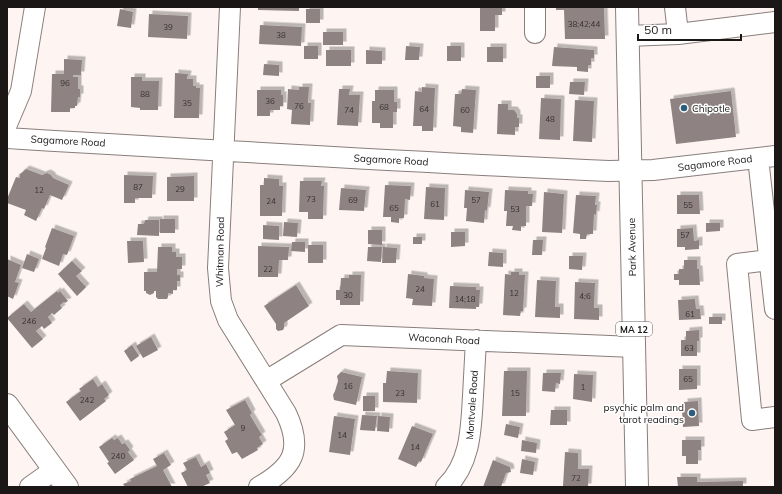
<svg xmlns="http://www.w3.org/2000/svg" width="782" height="494" viewBox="0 0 782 494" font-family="Mulish,sans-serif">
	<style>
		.building { fill: #8e8382; filter: url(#shadow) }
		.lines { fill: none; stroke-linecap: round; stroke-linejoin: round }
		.minor-casing { stroke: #887e7c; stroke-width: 22 }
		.major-casing { stroke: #887e7c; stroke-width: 24 }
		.minor { stroke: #fff; stroke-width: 20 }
		.major { stroke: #fff; stroke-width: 22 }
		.poi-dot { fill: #2d5d7b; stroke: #fff; stroke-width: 1.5 }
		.labels { text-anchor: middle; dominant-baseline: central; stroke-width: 3; stroke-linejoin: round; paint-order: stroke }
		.number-label { font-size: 8px; fill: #383232 }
		.shield { fill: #fff; stroke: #5f5d5d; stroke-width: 1 }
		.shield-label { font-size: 9px; font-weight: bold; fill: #1b1717 }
		.poi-label { font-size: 10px; fill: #1b1717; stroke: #fff; text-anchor: start }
		.street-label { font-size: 10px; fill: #1b1717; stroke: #fff }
	</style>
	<defs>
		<filter id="shadow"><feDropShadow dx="3.5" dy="-3.5" stdDeviation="0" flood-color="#0004"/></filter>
	</defs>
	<rect width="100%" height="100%" fill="#fef5f3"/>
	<!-- building -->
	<path class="building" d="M258,7H299V11L258,10Z
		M480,7H502V15H495V31H480Z
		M556,7L604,8L605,39H565L564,10H556Z
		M120,9L133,12L131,28L117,26Z
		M306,9H320V23H306Z
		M149,14L188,16L187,39L148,37Z
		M260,25L302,27L301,46L259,44Z
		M323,32H343V45H323Z
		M304,46H318V59H304Z
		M406,46L420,47L419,60H405Z
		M447,46H461V61H447Z
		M487,47H503V62H487Z
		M554,47L594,50V58H591V65H588V72L577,71V67L552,66Z
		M326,50H351V66H326Z
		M366,50L382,51V64H366Z
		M64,59L82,60L81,75H73V77H78V89H80V97H78L77,106H75V108H70V112H51L52,74H64Z
		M264,64L279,65V76L263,75Z
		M175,73L188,74L187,79H193V86H196V88H200L199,118H174Z
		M536,76H550V88H536Z
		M131,77H142V81H159L158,110H140V108L131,107Z
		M570,82H585L584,95L569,94Z
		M299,87H309L308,103H311L310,125L291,124L292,110L287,109L288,89L299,90Z
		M422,87L435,88L433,131H422V126H413L415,91L422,92Z
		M339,89H350L349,95H360L358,126L337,125Z
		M462,89L476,90L473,133L461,132V127L453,126L455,94H461Z
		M257,90H281V95H283V106H280V110H270V116H257Z
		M375,90H394V102H397V112H393V128H380V123H372V101H375Z
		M731,91L736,137L676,144L670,99Z
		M541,98L561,99L560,140L539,139Z
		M575,100L594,101L592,142L573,141Z
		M498,104H508V110H514L517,114V118H519V127H515V135L497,134Z
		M26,169L42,175L47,173L51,175L53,178L69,185L62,200L50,195L44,209L42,208L36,221L24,215L26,210L7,203V199L16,177L20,178V174Z
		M124,175L153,176L152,198H135V203H124Z
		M194,176V201H167V177Z
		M264,178L279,179V186H283L282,216H260V185H264Z
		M300,181H322L321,186H324L323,219H308V212H299Z
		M385,185L411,186L410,200L405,199L404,218H399V223L391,222V217H383Z
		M426,187L445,188L444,220L424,219Z
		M341,188L366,190L364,211L339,210Z
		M465,190L489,192L487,211L485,210L484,223L466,221L467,208H464Z
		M505,190L528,191V194H533L532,206H526V226H521V231L512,230L513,226H506L507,211H504Z
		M544,192L564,194L562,233L542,232Z
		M576,195L596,196L595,205H597L596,215L594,214L593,234H587L586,239H580V234L573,233Z
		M677,195H699L700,214H677Z
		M160,219H175V233H160Z
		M145,220H159V236L137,235L138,224H144Z
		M284,222L298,223L297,237L283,236Z
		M706,223H720V231L706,232Z
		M263,225L279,226V240L263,239Z
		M52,228L74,236L67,255L63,254L59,266L42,259L46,248L45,247Z
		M693,228L694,241L699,240V249L685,250V247H677V229Z
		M368,230H382V245L368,244Z
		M451,232H465V246L451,247Z
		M413,237H422V244H413Z
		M533,240H543L542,255H532Z
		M127,241H143L144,262L128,263Z
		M292,242H305V252L291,251Z
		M308,245H323V263H308Z
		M258,246L289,247L288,260H279L278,277H258Z
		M158,247H172V252H176V257H182V269H177V275H180V281H177V290H173V294L168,293V297L167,299H158L156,297V291H154V293L150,295L146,293V291H144V272H157Z
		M368,247H382L381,262L367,261Z
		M383,247L397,248L396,263H382Z
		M489,252L503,253V267L488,266Z
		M27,254L39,259L34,272L22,268Z
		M569,256H583L582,270L569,269Z
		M7,259L21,265L15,282L19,283L13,299L7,296Z
		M684,260H697V269H699L700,285H679V280H674V274H679V269H684Z
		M72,261L82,271L76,276L86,287L77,296L58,274Z
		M511,272H519V275H525L523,311H521L520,316L503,315L505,274L511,275Z
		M408,274L424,276V278L434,279L432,306L412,305L413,299L406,298Z
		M349,275H361L360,305H340V300H336V290H340L341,278H349Z
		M537,280L556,281L555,307H560V318L535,317Z
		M575,282L595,283L594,308H599V320L574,319Z
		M296,285L309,306L284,323V328L283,330L278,331L276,329V324L264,306Z
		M450,286L476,287V290H480L479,307H476V309L449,308Z
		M57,291L58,293L60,291L68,301L65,303L64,302L60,305L62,308L54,315L52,313L48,317L52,323L44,329L42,326L36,331L43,339L32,348L7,318L24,304L31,312Z
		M695,299L696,309H700L701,319L679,320L678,300Z
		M709,317H722V324H709Z
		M699,330V341H697V356H681V340H686V331Z
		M151,337L158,350L143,358L136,346Z
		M132,345L139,356L131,362L124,351Z
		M679,369H697V389L679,390Z
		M387,371L418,373L417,403L383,402V383H386Z
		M504,371H527L526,416H502Z
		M341,372L362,377L356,405L334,400L333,395L335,391L338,381L337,376Z
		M543,373H561L560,384L556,383L555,392L542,391Z
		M574,374L593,375L592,402L573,399Z
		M93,379L98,387L102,384L109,395L104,399L106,401L80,421L66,402L81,391L79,389Z
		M363,396H375V411H363Z
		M245,400L252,413L250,415L262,435L259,437L263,444L257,448L258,450L242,459L237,452L232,454L225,441L228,439L224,432L235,425L226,410Z
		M698,401L699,426L683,427L682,410H685L684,402Z
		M551,410H567V425H550Z
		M362,415L377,416L375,431L360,430Z
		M334,416L355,419L350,455L329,452Z
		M378,416L390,417L389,432L377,431Z
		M506,424L520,427L518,438L504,435Z
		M412,426L433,434L421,462L419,461L416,467L398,459Z
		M112,438L114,440L118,438L122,444L125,443L130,450L128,452L134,460L115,474L107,463L109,462L99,447Z
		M522,440L537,443L536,453L521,451Z
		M682,440H701V450H698V464H686V456H682Z
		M565,452L578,453V469H589L588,487L563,486Z
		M164,453L171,465L163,470L172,487H125L123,484L131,481L130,479L157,466L153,459Z
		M196,457L201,467L206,464L210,473L206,475L210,483L201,487H188L181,473L187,470L183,463Z
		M522,459L535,462L533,475L520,473Z
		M493,460L510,467L511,472L506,473L501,487H483Z
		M677,477H697V482L743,481V487H678Z"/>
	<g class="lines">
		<defs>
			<path id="minor" d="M230,7L218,268L221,301L228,320L286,413C304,451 292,468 259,487
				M535,7V33
				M675,7L678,34
				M628,36L678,34L775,22
				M7,124L21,91L35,7
				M7,138C208,150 408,162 609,171L653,170L775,156
				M758,158L775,309
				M769,260L737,264L752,420L775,417
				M266,381L341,335L634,347
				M30,487L54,470
				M446,487C471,463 471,428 473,396C474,377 475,359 476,340"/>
			<path id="major" d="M627,7L637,487
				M7,405L67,487"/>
		</defs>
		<!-- minor casing -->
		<use href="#minor" class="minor-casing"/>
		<!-- major casing -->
		<use href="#major" class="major-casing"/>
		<!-- minor -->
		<use href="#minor" class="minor"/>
		<!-- major -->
		<use href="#major" class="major"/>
	</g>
	<!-- markers -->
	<g class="poi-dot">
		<circle cx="684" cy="108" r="4"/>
		<circle cx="692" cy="413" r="4"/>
	</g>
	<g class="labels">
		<!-- number labels -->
		<g class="number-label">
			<text x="584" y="24">38;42;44</text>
			<text x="168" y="27">39</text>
			<text x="281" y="35">38</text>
			<text x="65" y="83">96</text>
			<text x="145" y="94">88</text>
			<text x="270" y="101">36</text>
			<text x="187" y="103">35</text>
			<text x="299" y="106">76</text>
			<text x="384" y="107">68</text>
			<text x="424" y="109">64</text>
			<text x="349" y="110">74</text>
			<text x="465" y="110">60</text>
			<text x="550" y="119">48</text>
			<text x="138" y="187">87</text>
			<text x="180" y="189">29</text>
			<text x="39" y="190">12</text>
			<text x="311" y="199">73</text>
			<text x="353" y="200">69</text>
			<text x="476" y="200">57</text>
			<text x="271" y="201">24</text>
			<text x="435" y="204">61</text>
			<text x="688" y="205">55</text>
			<text x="394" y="208">65</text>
			<text x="515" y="209">53</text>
			<text x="685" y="235">57</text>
			<text x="268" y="269">22</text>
			<text x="420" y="289">24</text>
			<text x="514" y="293">12</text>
			<text x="348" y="295">30</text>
			<text x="585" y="296">4;6</text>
			<text x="465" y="299">14;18</text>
			<text x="690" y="314">61</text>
			<text x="29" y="321">246</text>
			<text x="689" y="348">63</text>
			<text x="688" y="379">65</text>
			<text x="348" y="386">16</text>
			<text x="583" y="387">1</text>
			<text x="400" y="393">23</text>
			<text x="515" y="393">15</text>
			<text x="87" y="400">242</text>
			<text x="243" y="428">9</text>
			<text x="342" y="435">14</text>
			<text x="415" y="447">14</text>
			<text x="118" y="456">240</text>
			<text x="576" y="478">72</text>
		</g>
		<!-- shield labels -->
		<rect class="shield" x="616" y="322" width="36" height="14" rx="3"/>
		<g class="shield-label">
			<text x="634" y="329">MA 12</text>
		</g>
		<!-- poi labels -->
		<g class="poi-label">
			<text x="692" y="108">Chipotle</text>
			<text x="684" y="407" text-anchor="end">psychic palm and<tspan x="684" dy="12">tarot readings</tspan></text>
		</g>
		<!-- street labels -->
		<g class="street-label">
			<text transform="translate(68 141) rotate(3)">Sagamore Road</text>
			<text transform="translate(391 160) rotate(3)">Sagamore Road</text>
			<text transform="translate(715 163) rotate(-7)">Sagamore Road</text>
			<text transform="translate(632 247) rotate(-91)">Park Avenue</text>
			<text transform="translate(220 252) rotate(-89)">Whitman Road</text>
			<text transform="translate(444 339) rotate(3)">Waconah Road</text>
			<text transform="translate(472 405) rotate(-86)">Montvale Road</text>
		</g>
	</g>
	<!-- border -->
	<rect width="782" height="494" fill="none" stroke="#1b1717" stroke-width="16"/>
	<!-- scale -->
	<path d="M638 34v6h103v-6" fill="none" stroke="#1b1717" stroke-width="2"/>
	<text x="644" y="34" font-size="12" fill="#1b1717" stroke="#ffffff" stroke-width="3" paint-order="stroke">50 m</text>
</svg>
